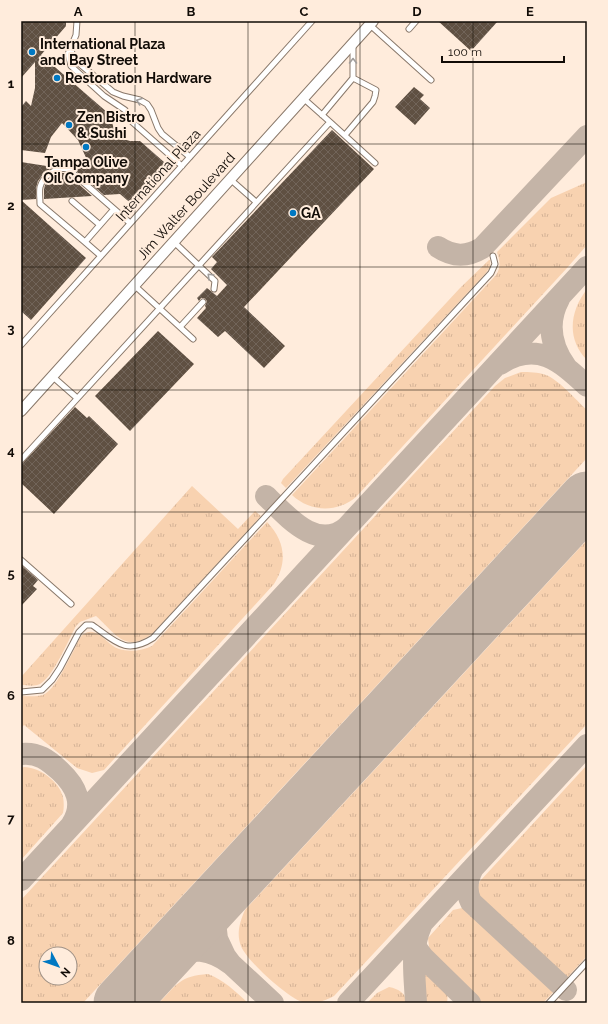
<svg xmlns="http://www.w3.org/2000/svg" width="608" height="1024" viewBox="0 0 608 1024" font-family="Raleway,sans-serif">
	<style>
		.grass { fill: url(#grass-tufts); fill-rule: evenodd }
		.lines { fill: none; stroke-linecap: round; stroke-linejoin: round }
		.taxiway { stroke: #c4b4a7; stroke-width: 22 }
		.runway { stroke: #c4b4a7; stroke-width: 55 }
		.building { fill: url(#building-cross-hatch) }
		.lane-casing { stroke: #89786a; stroke-width: 7 }
		.street-casing { stroke: #89786a; stroke-width: 12 }
		.lane { stroke: #fff; stroke-width: 5 }
		.street { stroke: #fff; stroke-width: 10 }
		.oneway { stroke: #a09d9b }
		.grid { fill: none; stroke: #110b06; stroke-width: 1; stroke-opacity: 0.55 }
		.poi-dot { fill: #0078c2; stroke: #ffecdc; stroke-width: 1.5 }
		.labels { text-anchor: middle; dominant-baseline: central; stroke-width: 4; stroke-linejoin: round; paint-order: stroke }
		.poi-label { font-size: 14px; font-weight: bold; fill: #110b06; stroke: #ffecdc; text-anchor: start }
		.street-label { font-size: 14px; fill: #110b06; stroke: #ffecdc }
		.neatline { fill: none; stroke: #110b06; stroke-width: 1.5 }
		.grid-label { font-size: 13px; text-anchor: middle; font-weight: bold; fill: #110b06 }
	</style>
	<defs>
		<pattern id="grass-tufts" width="24" height="20" patternUnits="userSpaceOnUse"><rect width="24" height="20" fill="#f8d2b0"/><path d="M3 7l-1-3M5 7V3M7 7l1-3M15 17l-1-3M17 17v-4M19 17l1-3" fill="none" stroke="#d4b396"/></pattern>
		<pattern id="building-cross-hatch" width="8" height="8" patternUnits="userSpaceOnUse"><rect width="8" height="8" fill="#5f5042"/><path d="M0 0l8 8M0 8l8-8" fill="none" stroke="#716459"/></pattern>
	</defs>
	<rect width="100%" height="100%" fill="#ffecdc"/>
	<!-- grass -->
	<path class="grass" d="M587,182V245L567,268L356,497C337,513 310,512 292,495L496,275C501,267 500,261 497,252L551,198Z
		M489,260H490V267L485,274L286,488L281,483L283,479L460,288Z
		M587,289V360C566,339 570,311 587,289Z
		M521,372C529,372 538,372 546,375C559,380 576,400 586,409L587,458L83,1003H21V900L495,386L505,378ZM46,954H70V978H46Z
		M192,486L238,529L255,511L261,516L154,632C126,655 116,634 96,616L80,622L76,626C68,641 53,677 40,684C34,687 27,685 21,685V677Z
		M267,522C285,541 288,562 274,584L104,770L92,773L77,768L24,725L21,728V696C28,696 36,697 43,695C55,690 68,661 74,650C77,645 79,637 84,634C97,625 108,646 119,649C129,652 142,651 152,646Z
		M587,540V724L334,996C324,1001 313,1006 302,1002C287,997 246,960 241,946C236,934 240,921 245,910Z
		M587,765V956L564,981L482,905C475,897 476,889 480,881Z
		M24,767C39,767 59,781 63,797C64,802 64,808 63,813L21,860V768Z
		M462,908L472,910L475,913L557,988L543,1003H480L430,955L428,938L453,910Z
		M425,970H427C439,982 450,985 447,1003H424L423,972Z
		M208,974C224,980 235,991 248,1003H159C177,984 180,976 208,974Z
		M389,987C399,989 405,993 408,1003H367L377,993Z"/>
	<g class="lines">
		<!-- taxiway -->
		<path class="taxiway" d="M438,247C453,257 467,257 482,248L587,136
			M559,299C546,323 551,346 566,367
			M500,364C537,340 560,361 587,386
			M266,496C286,515 317,553 347,527
			M554,532L587,496
			M21,754C38,752 48,760 60,771C76,786 85,804 72,824
			M473,868C467,879 465,890 471,902L566,990
			M21,880L587,267
			M415,941L417,949L423,957L470,1003
			M123,1003C154,970 183,929 231,964
			M273,1003L231,964L225,956L217,939L215,922L219,907L226,893L280,833
			M348,1003L587,745
			M416,1003C415,978 410,950 421,926"/>
		<!-- runway -->
		<path class="runway" d="M121,1003L587,499"/>
	</g>
	<!-- building -->
	<path class="building" d="M21,21H66V26L41,55L108,113V116H110L114,129L106,134L130,141H140L164,162L166,166L164,172L134,206L120,194L104,195L70,166L88,162L78,140L62,123L51,137L45,153L21,150V107L26,101L31,106L35,88V62L21,78Z
		M438,21H498L471,51Z
		M414,87L424,95L420,99L430,108L415,125L395,107Z
		M332,130L374,169L244,307L285,346L264,368L225,331L218,337L197,318L206,308L205,306L207,301L204,298H201L199,301L197,298L207,288L217,296L227,285L211,269L217,262L212,257Z
		M21,162L53,167L44,173L38,181L36,188V199L21,200Z
		M60,173H66L92,196L44,199V189L45,185L53,176Z
		M21,200L86,258L31,320L21,311Z
		M158,331L194,364L130,431L95,396Z
		M75,407L87,418L89,416L118,444L54,514L21,483V465Z
		M21,565L38,580L33,586L37,589L21,606Z"/>
	<g class="lines">
		<defs>
			<path id="lane" d="M77,21L76,35L68,54L71,66L104,96L125,110L131,121L182,166
				M370,25L431,80
				M409,29L416,21
				M353,45V78
				M70,47L74,59L113,92L123,96L140,100L147,104L151,110L158,128L162,134L190,157
				M322,115L353,78L376,90L375,96L373,102L345,135
				M330,122L375,163
				M230,179L256,202
				M72,201L100,225
				M173,241L215,281L214,289
				M85,242L40,204C40,198 39,192 40,187C43,176 57,166 68,169L114,209
				M101,256L85,242L114,209L130,223
				M134,285L193,339
				M180,327L203,302
				M21,345L312,21
				M52,376L77,398
				M21,460L330,122L303,98
				M21,560L71,604
				M21,692L42,690L52,680L60,668L79,632L86,625H92C114,640 125,656 153,638L491,273L495,264L493,256
				M549,1003L587,962"/>
			<path id="street" d="M21,411L373,21"/>
		</defs>
		<!-- lane casing -->
		<use href="#lane" class="lane-casing"/>
		<!-- street casing -->
		<use href="#street" class="street-casing"/>
		<!-- lane -->
		<use href="#lane" class="lane"/>
		<!-- street -->
		<use href="#street" class="street"/>
	</g>
	<!-- one-way arrows -->
	<defs><path id="oneway-chevron" d="M-2-3.5L2.5 0L-2 3.5" fill="none" stroke-width="1.6" stroke-linecap="round" stroke-linejoin="round"/></defs>
	<g class="oneway">
		<use href="#oneway-chevron" transform="translate(353 61) rotate(-90)"/>
		<use href="#oneway-chevron" transform="translate(139 101) rotate(-160)"/>
		<use href="#oneway-chevron" transform="translate(210 276) rotate(-135)"/>
	</g>
	<!-- grid -->
	<path class="grid" d="M135,21V1003M248,21V1003M360,21V1003M473,21V1003M21,144H587M21,267H587M21,390H587M21,512H587M21,634H587M21,757H587M21,880H587"/>
	<!-- markers -->
	<g class="poi-dot">
		<circle cx="32" cy="52" r="4"/>
		<circle cx="57" cy="78" r="4"/>
		<circle cx="69" cy="125" r="4"/>
		<circle cx="86" cy="147" r="4"/>
		<circle cx="293" cy="213" r="4"/>
	</g>
	<g class="labels">
		<!-- poi labels -->
		<g class="poi-label">
			<text x="40" y="44">International Plaza<tspan x="40" dy="16">and Bay Street</tspan></text>
			<text x="65" y="78">Restoration Hardware</text>
			<text x="77" y="117">Zen Bistro<tspan x="77" dy="16">&amp; Sushi</tspan></text>
			<text x="86" y="162" text-anchor="middle">Tampa Olive<tspan x="86" dy="16">Oil Company</tspan></text>
			<text x="301" y="213">GA</text>
		</g>
		<!-- street labels -->
		<g class="street-label">
			<text transform="translate(158 175) rotate(-48)">International Plaza</text>
			<text transform="translate(186 206) rotate(-48)">Jim Walter Boulevard</text>
		</g>
	</g>
	<!-- border -->
	<rect width="608" height="1024" fill="none" stroke="#ffecdc" stroke-width="44"/>
	<!-- north arrow -->
	<g transform="translate(58 966) rotate(131)"><circle r="19" fill="#ffecdc" stroke="#a09286"/>
	<path d="M0-3L7 15L0 10L-7 15Z" fill="#0078c2"/>
	<text y="-6" font-size="11" font-weight="bold" text-anchor="middle" fill="#110b06">N</text>
	</g>
	<!-- scale -->
	<path d="M442 56v6h122v-6" fill="none" stroke="#110b06" stroke-width="2"/>
	<text x="448" y="56" font-size="12" fill="#110b06" stroke="#ffecdc" stroke-width="3" paint-order="stroke">100 m</text>
	<rect x="22" y="22" width="564" height="980" class="neatline"/>
	<g class="grid-label">
		<text x="78" y="16">A</text>
		<text x="191" y="16">B</text>
		<text x="304" y="16">C</text>
		<text x="417" y="16">D</text>
		<text x="530" y="16">E</text>
		<text x="11" y="88">1</text>
		<text x="11" y="210">2</text>
		<text x="11" y="333">3</text>
		<text x="11" y="455">4</text>
		<text x="11" y="578">5</text>
		<text x="11" y="700">6</text>
		<text x="11" y="823">7</text>
		<text x="11" y="945">8</text>
	</g>
</svg>
